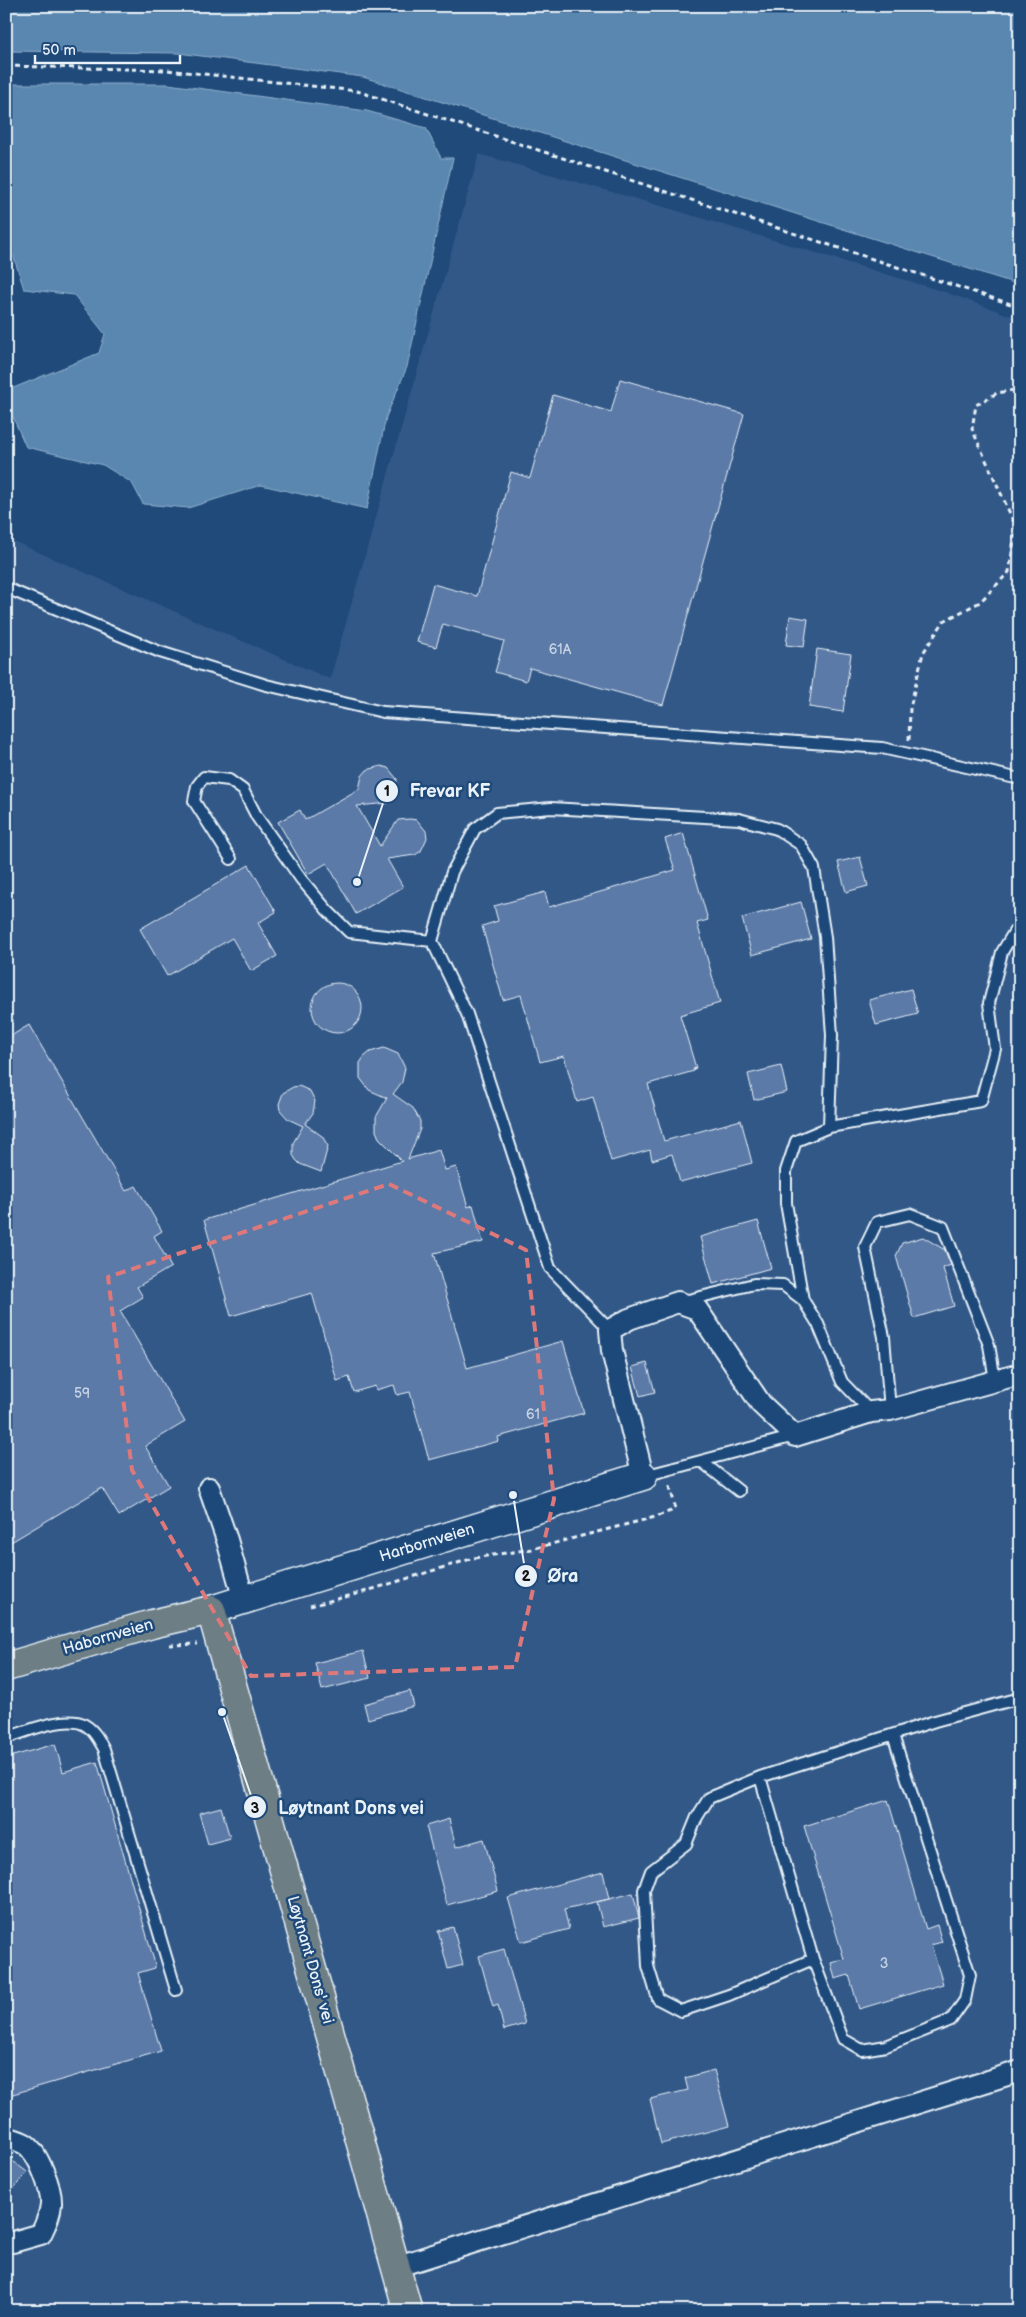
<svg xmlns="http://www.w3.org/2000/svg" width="1026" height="2317" viewBox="0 0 1026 2317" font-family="'Balsamiq Sans',sans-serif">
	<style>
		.built { fill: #315888 }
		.water { fill: #5a87b0; stroke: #93b1cd }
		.building { fill: #5c7aa8; stroke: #e8f1f8 }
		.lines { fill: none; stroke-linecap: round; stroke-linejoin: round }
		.lane-casing { stroke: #e8f1f8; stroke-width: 14 }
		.street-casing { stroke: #e8f1f8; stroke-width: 24 }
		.secondary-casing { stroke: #e8f1f8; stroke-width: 31 }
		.highway-casing { stroke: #e8f1f8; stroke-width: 31 }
		.path { stroke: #e8f1f8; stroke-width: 3; stroke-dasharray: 5 4; stroke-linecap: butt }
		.lane { stroke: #1f4a7a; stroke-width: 10 }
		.street { stroke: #1f4a7a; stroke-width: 20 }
		.secondary { stroke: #1f4a7a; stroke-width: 28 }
		.highway { stroke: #6d7e84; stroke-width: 28 }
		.marked { fill: none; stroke: #dd787b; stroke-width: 4; stroke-dasharray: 10 6; stroke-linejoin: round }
		.labels { text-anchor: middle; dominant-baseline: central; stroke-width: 5; stroke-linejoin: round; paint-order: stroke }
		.number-label { font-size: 14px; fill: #c5d3e4 }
		.street-label { font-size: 16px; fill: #e8f1f8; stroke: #1f4a7a }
		.leader { fill: none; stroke: #e8f1f8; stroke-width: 2 }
		.callout-dot { fill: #e8f1f8; stroke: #1f4a7a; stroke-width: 2 }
		.mark-label { font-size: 15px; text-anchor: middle; font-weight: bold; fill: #111 }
		.callout-label { font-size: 18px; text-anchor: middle; font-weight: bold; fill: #e8f1f8; stroke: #1f4a7a; stroke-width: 5; stroke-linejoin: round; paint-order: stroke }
	</style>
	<rect width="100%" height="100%" fill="#1f4a7a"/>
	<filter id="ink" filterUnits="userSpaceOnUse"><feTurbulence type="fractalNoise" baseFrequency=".02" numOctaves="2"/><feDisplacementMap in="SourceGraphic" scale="10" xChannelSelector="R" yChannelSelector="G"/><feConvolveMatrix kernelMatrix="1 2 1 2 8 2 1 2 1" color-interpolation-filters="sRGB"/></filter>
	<g filter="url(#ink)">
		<!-- built -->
		<path class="built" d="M479,154L668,208L945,292L1020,319V2311H6V538L330,679Z"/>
		<!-- water -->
		<path class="water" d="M6,6H1020V285L363,77L178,53L6,51Z
			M6,84H168L367,111L426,128L441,158H453L407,367L386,417L367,509L261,485L188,508L143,504L132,483L103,465L26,447L6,401V391L99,353L105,334L74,295L24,289L13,255L6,251Z"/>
		<!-- building -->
		<path class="building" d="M620,379L744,414L663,705L530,668L526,681L495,672L504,641L443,624L436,647L417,642L433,584L477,596L511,472L530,478L553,395L611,412Z
			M790,616L808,619L804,647L786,645Z
			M817,649L851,654L843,712L809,707Z
			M381,766L388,768L397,779L396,794L389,803L357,806L380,846L398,820L410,819L417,820L426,831L427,838L421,851L415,855L387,859L403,887L356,914L327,863L308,874L278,822L300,810L305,820L359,789L362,776L367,770Z
			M683,833L708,920L697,923L720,1003L680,1015L696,1068L693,1069L694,1071L648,1084L664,1141L741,1120L752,1163L680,1182L672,1154L652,1160L650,1150L611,1161L593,1097L577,1102L564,1056L540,1062L521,995L503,1000L482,926L498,921L494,906L545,892L549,907L675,870L665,839Z
			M860,857L868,886L846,892L838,862Z
			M249,865L276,912L258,923L277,956L251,971L232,938L167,976L140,929Z
			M801,902L811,939L752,955L742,918Z
			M312 1008a25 25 0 1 1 50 0a25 25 0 1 1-50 0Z
			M911,989L918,1014L876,1025L869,1000Z
			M29,1025L126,1191L136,1186L162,1231L154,1236L171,1267L137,1287L143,1297L120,1311L185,1422L145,1446L169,1486L119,1516L102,1488L6,1545V1039Z
			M384,1048L398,1054L405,1068L402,1082L393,1094L413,1108L420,1121V1129L408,1159L439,1150L445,1170L456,1167L468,1207L473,1205L483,1242L434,1253L467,1368L563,1341L584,1413L498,1437L499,1441L429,1460L410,1392L397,1395L394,1385L376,1390L375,1386L354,1392L349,1377L337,1381L312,1293L231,1316L204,1220L402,1161L379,1138L376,1131V1117L387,1098L369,1090L360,1078V1063L364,1057L370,1052Z
			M781,1066L787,1092L754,1100L748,1074Z
			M299,1086L310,1091L315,1101L313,1113L305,1124L322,1136L328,1146L321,1172L300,1164L296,1160L293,1155V1143L303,1126L288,1119L280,1110L279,1104L283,1093L293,1087Z
			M758,1221L771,1268L713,1284L700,1237Z
			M923,1237L945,1250L951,1265L943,1268L954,1306L914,1318L896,1256L902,1243Z
			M647,1363L655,1392L640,1396L632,1367Z
			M363,1651L370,1678L322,1690L315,1663Z
			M410,1691L414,1706L368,1719L364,1704Z
			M55,1744L63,1772L97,1762L155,1964V1968L138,1973L161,2051L6,2096V1758Z
			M888,1800L926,1929L937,1925L942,1942L931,1945L943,1984L859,2009L849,1975L835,1979L831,1963L844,1959L804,1826Z
			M221,1807L230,1838L208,1844L199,1813Z
			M449,1819L456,1847L484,1839L498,1891L447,1905L426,1826Z
			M603,1872L609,1899L564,1909L569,1929L521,1942L508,1898Z
			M633,1893L639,1918L603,1927L597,1902Z
			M453,1927L463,1965L448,1969L438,1931Z
			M504,1949L525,2024L504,2030L498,2005L493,2007L479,1956Z
			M714,2070L729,2126L661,2144L650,2099L688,2090L685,2078Z
			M6,2156L27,2172L6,2198Z"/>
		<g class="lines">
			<defs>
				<path id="lane" d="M6,588L160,652L266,685L383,712L882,748L1020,779
					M231,859L194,801L197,786L204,777L229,780L243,790L257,817L301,879L327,910L349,932L432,941L467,1014L550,1268L610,1330
					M432,941L452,872L475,829L497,813L551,808L739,819L777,829L801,845L814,868L825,937L832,1035L829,1127
					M803,1300L786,1203V1171L796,1141L829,1127L981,1101L995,1049L989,1003L1002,952L1014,932L1020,929
					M684,1301L754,1284L783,1285L803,1300L818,1324L842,1382L871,1412
					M890,1410L884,1337L865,1247L877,1222L910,1214L943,1227L989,1345L995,1380
					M701,1461L739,1491
					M644,1476L795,1436
					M6,1738C25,1732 67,1714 85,1725C94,1730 99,1740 104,1749L176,1990
					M760,1777L813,1959L843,2039L862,2050L886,2046L951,2020L965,2000L970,1975L893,1735
					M813,1959L729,1995L681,2011L658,1999L648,1966L644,1890L651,1871L686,1844L697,1817L709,1798L760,1777L935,1721L1020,1698"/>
				<path id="street" d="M643,1476L612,1351L610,1330L629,1319L678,1302L697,1309L761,1404L795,1436L871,1412L890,1410L1020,1374
					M209,1488L227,1540L244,1600
					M6,2137C12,2139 20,2141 25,2144C38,2152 52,2189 51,2204C50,2215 46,2224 41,2234L13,2242L6,2241
					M395,2267L1020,2071"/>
				<path id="secondary" d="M211,1610L643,1476"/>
				<path id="highway" d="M6,1667L152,1624L211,1610L408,2311"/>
			</defs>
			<!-- lane casing -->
			<use href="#lane" class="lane-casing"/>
			<!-- street casing -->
			<use href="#street" class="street-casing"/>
			<!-- secondary casing -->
			<use href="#secondary" class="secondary-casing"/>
			<!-- highway casing -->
			<use href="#highway" class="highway-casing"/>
			<!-- path -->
			<path class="path" d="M6,66L167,70L357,91L1020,307
				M909,740L910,708L923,653L944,621L980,602L1009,572L1016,527L972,429L976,405L997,393L1020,389
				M310,1606L360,1593L474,1558L532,1549L655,1517L671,1511L675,1506L669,1483
				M169,1645L198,1644"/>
			<!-- lane -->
			<use href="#lane" class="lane"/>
			<!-- street -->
			<use href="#street" class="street"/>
			<!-- secondary -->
			<use href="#secondary" class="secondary"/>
			<!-- highway -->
			<use href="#highway" class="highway"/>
		</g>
	</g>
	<!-- marked area -->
	<path class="marked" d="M389,1184L526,1250L554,1499L515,1667L251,1676L132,1470L108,1277Z"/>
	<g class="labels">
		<!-- number labels -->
		<g class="number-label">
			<text x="560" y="649">61A</text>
			<text x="82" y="1393">59</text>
			<text x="533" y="1414">61</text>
			<text x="884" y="1963">3</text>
		</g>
		<!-- street labels -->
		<g class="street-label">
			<text transform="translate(427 1543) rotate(-17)">Harbornveien</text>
			<text transform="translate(108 1637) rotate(-16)">Habornveien</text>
			<text transform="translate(310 1960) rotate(74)">Løytnant Dons' vei</text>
		</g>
	</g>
	<!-- callouts -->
	<path class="leader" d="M357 882L387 791M513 1495L526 1576M222 1712L255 1807"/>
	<g class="callout-dot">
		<circle cx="357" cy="882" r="5"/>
		<circle cx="513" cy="1495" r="5"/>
		<circle cx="222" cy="1712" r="5"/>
		<circle cx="387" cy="791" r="12"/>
		<circle cx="526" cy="1576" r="12"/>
		<circle cx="255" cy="1807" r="12"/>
	</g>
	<g class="mark-label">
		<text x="387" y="796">1</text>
		<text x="526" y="1581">2</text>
		<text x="255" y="1813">3</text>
	</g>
	<g class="callout-label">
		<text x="450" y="797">Frevar KF</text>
		<text x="563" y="1582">Øra</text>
		<text x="351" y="1814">Løytnant Dons vei</text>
	</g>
	<!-- margin -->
	<rect width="1026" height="2317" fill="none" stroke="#1f4a7a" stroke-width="25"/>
	<rect x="12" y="12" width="1001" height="2292" fill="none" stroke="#e8f1f8" stroke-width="2" filter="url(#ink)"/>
	<!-- scale -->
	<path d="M35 55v8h145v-8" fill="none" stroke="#e8f1f8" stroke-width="2.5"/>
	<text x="42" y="55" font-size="15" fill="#e8f1f8" stroke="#1f4a7a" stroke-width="4" paint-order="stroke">50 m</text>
</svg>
